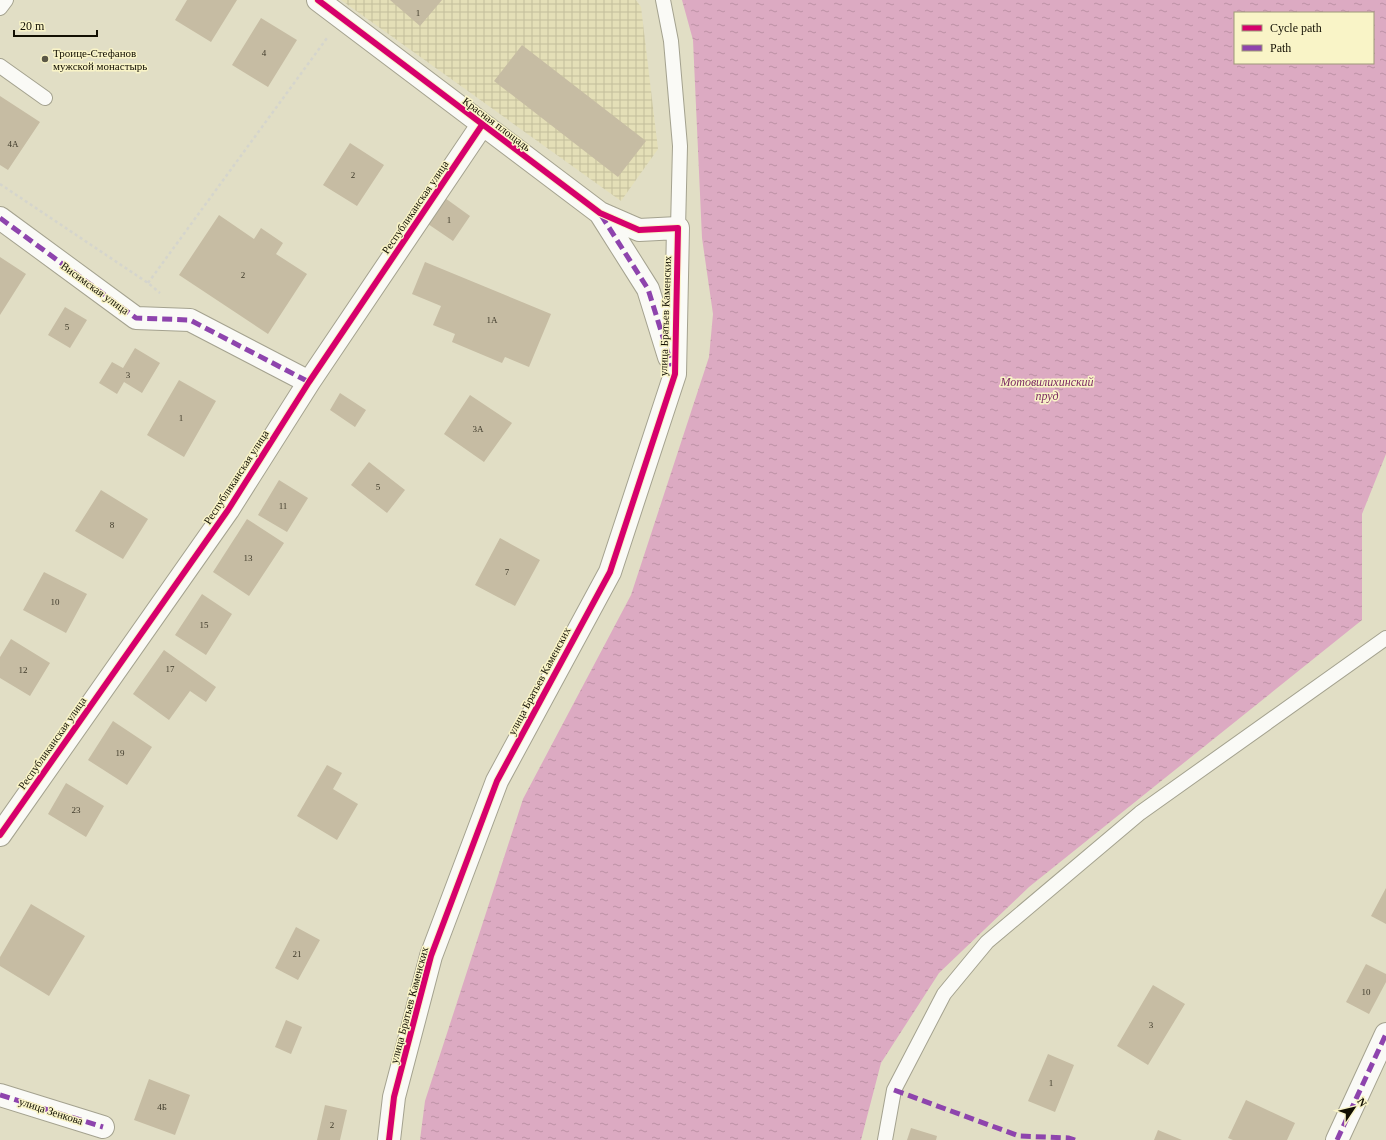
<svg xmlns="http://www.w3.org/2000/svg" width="1386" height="1140" viewBox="0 0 1386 1140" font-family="Georgia,serif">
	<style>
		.industrial { fill: url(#industrial-grid) }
		.water { fill: url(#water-ripples); fill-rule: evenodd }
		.building { fill: #c6bca3 }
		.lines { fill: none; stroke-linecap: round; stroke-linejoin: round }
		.service-casing { stroke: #a4a28f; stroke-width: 16 }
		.minor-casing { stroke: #a4a28f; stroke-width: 24 }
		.path { stroke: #d5d5cd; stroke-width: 2.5; stroke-dasharray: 3 3; stroke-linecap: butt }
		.service { stroke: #fafaf6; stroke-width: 14 }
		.minor { stroke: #fafaf6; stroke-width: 22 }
		.quiet { stroke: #8e44ad; stroke-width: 5; stroke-dasharray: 10 5; stroke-linecap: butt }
		.cycleway-casing { stroke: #f9f4c7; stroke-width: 8 }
		.cycleway { stroke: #d6006c; stroke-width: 6 }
		.poi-dot { fill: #5a5746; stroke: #f9f4c7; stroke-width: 1.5 }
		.labels { text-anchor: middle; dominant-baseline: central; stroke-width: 3; stroke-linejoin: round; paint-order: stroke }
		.number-label { font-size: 9px; fill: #3f3a2a }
		.poi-label { font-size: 11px; fill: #120f02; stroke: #f9f4c7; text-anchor: start }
		.street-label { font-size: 11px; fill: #120f02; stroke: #f9f4c7 }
		.water-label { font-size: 12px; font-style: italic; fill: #7c2a63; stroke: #f9f4c7 }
	</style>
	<defs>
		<pattern id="industrial-grid" width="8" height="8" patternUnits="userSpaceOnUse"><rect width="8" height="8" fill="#e4dfb7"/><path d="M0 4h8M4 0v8" fill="none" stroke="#c3be9c"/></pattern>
		<pattern id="water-ripples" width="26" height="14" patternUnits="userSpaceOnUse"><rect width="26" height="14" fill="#dcaac2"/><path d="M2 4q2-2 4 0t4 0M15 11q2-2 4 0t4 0" fill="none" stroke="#bc91a5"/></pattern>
	</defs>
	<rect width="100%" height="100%" fill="#e1dec5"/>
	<!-- industrial -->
	<path class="industrial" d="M341,0H636L641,7L658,149L621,201Z"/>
	<!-- water -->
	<path class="water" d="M682,0H1386V454L1362,514V620L1029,887L939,973L881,1063L861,1140H420L425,1101L523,799L631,595L709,357L713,314L702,238L693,40ZM1235,13H1373V63H1235Z"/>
	<!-- building -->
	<path class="building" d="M187,0H237L211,42L175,20Z
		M390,0H442L420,26Z
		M261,18L297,40L268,87L232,65Z
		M522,45L646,141L618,177L494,81Z
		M0,96L40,122L8,170L0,165Z
		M350,143L384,165L357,206L323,185Z
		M445,198L470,216L453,241L428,224Z
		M219,215L254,239L261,228L283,243L276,254L307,274L268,334L179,275Z
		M0,257L26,274L0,315Z
		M425,262L551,314L529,367L505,357L502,363L452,342L455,334L433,325L441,306L412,294Z
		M65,307L87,320L70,348L48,335Z
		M135,348L160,363L142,393L124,382L117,394L99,383L112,362L123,368Z
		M179,380L216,401L184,457L147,435Z
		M340,393L366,410L355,427L330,410Z
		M470,395L512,423L484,462L444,434Z
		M369,462L405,490L387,513L351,485Z
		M279,480L308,498L287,532L258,515Z
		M101,490L148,519L123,559L75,531Z
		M247,519L284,543L249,596L213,572Z
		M500,538L540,560L515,606L475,585Z
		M44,572L87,594L66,633L23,610Z
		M202,594L232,614L206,655L175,635Z
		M11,639L50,663L30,696L0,678V657Z
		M164,650L216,687L206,702L190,691L169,720L133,694Z
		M113,721L152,747L127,785L88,760Z
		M327,765L342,773L333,789L358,804L337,840L297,816Z
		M66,783L104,806L86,837L48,814Z
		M1386,888V924L1371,916Z
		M31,904L85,936L49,996L0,966V957Z
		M296,927L320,940L298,980L275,968Z
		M1366,964L1386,974V982L1369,1014L1346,1002Z
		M1153,985L1185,1004L1148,1065L1117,1046Z
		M286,1020L302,1027L291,1054L275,1047Z
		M1048,1054L1074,1065L1055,1112L1028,1101Z
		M149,1079L190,1095L175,1135L134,1120Z
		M1246,1100L1295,1123L1287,1140H1233L1228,1138Z
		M325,1105L347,1110L340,1140H317Z
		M911,1128L937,1136L936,1140H907Z
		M1158,1130L1182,1140H1154Z"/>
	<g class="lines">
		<defs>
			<path id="service" d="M663,0L671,41L680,146L678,228
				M0,8L6,0
				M0,66L45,98
				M885,1140L894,1090L944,994L987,942L1140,813L1386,638"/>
			<path id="minor" d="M318,0L600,213L639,230L678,228L675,374L610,572L497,781L431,956L394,1097L389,1140
				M600,213L648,289L669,357
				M0,218L136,318L190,320L309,382
				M0,835L228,510L309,382L482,125
				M0,1095L103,1127
				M1337,1140L1386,1034"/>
		</defs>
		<!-- service casing -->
		<use href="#service" class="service-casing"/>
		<!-- minor casing -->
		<use href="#minor" class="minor-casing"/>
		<!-- path -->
		<path class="path" d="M0,184L148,283L160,293
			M148,283L327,38"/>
		<!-- service -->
		<use href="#service" class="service"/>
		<!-- minor -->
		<use href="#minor" class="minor"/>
		<!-- quiet -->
		<path class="quiet" d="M601,215L648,289L672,366
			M0,218L136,318L190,320L309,382
			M894,1090L1019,1136L1069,1138L1075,1140
			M0,1095L103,1127
			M1337,1140L1386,1034"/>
		<defs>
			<path id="cycleway" d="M318,0L600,213L639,230L678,228L675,374L610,572L497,781L431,956L394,1097L389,1140
				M0,835L228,510L309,382L482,125"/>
		</defs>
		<!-- cycleway casing -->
		<use href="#cycleway" class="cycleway-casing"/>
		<!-- cycleway -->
		<use href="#cycleway" class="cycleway"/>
	</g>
	<!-- markers -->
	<circle class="poi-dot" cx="45" cy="59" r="4"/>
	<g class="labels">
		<!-- number labels -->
		<g class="number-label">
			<text x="418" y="13">1</text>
			<text x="264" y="53">4</text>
			<text x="13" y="144">4А</text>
			<text x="353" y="175">2</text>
			<text x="449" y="220">1</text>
			<text x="243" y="275">2</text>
			<text x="492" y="320">1А</text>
			<text x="67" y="327">5</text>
			<text x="128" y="375">3</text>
			<text x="181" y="418">1</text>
			<text x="478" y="429">3А</text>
			<text x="378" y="487">5</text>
			<text x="283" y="506">11</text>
			<text x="112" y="525">8</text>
			<text x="248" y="558">13</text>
			<text x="507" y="572">7</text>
			<text x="55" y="602">10</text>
			<text x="204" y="625">15</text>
			<text x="170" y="669">17</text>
			<text x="23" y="670">12</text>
			<text x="120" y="753">19</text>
			<text x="76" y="810">23</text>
			<text x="297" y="954">21</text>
			<text x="1366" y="992">10</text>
			<text x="1151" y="1025">3</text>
			<text x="1051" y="1083">1</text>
			<text x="162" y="1107">4Б</text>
			<text x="332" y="1125">2</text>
		</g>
		<!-- poi labels -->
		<g class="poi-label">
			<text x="53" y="53">Троице-Стефанов<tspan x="53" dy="13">мужской монастырь</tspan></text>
		</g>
		<!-- street labels -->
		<g class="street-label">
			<text transform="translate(497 124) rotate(37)">Красная площадь</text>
			<text transform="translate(415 207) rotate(-56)">Республиканская улица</text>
			<text transform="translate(95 288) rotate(36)">Висимская улица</text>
			<text transform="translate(665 316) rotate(-88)">улица Братьев Каменских</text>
			<text transform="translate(236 477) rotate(-57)">Республиканская улица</text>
			<text transform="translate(539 681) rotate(-62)">улица Братьев Каменских</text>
			<text transform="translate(52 743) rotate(-55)">Республиканская улица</text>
			<text transform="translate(409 1005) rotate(-75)">улица Братьев Каменских</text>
			<text transform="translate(51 1111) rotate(18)">улица Зенкова</text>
		</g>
		<!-- water labels -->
		<g class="water-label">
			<text x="1047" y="382">Мотовилихинский<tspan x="1047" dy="14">пруд</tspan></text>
		</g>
	</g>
	<!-- legend -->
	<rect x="1234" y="12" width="140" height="52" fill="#f9f4c7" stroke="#9d9878"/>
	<rect x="1242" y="25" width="20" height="6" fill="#d6006c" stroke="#9d9878"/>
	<text x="1270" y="32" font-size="12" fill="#120f02">Cycle path</text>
	<rect x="1242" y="45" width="20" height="6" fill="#8e44ad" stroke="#9d9878"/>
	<text x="1270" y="52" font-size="12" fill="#120f02">Path</text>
	<!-- north arrow -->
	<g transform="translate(1354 1108) rotate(55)" stroke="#f9f4c7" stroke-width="3" paint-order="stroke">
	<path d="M0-3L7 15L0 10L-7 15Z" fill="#120f02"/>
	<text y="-6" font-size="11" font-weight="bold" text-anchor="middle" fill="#120f02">N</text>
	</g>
	<!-- scale -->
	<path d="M14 30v6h83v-6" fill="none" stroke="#120f02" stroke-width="2"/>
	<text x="20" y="30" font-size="12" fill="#120f02" stroke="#f9f4c7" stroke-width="3" paint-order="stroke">20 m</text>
</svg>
